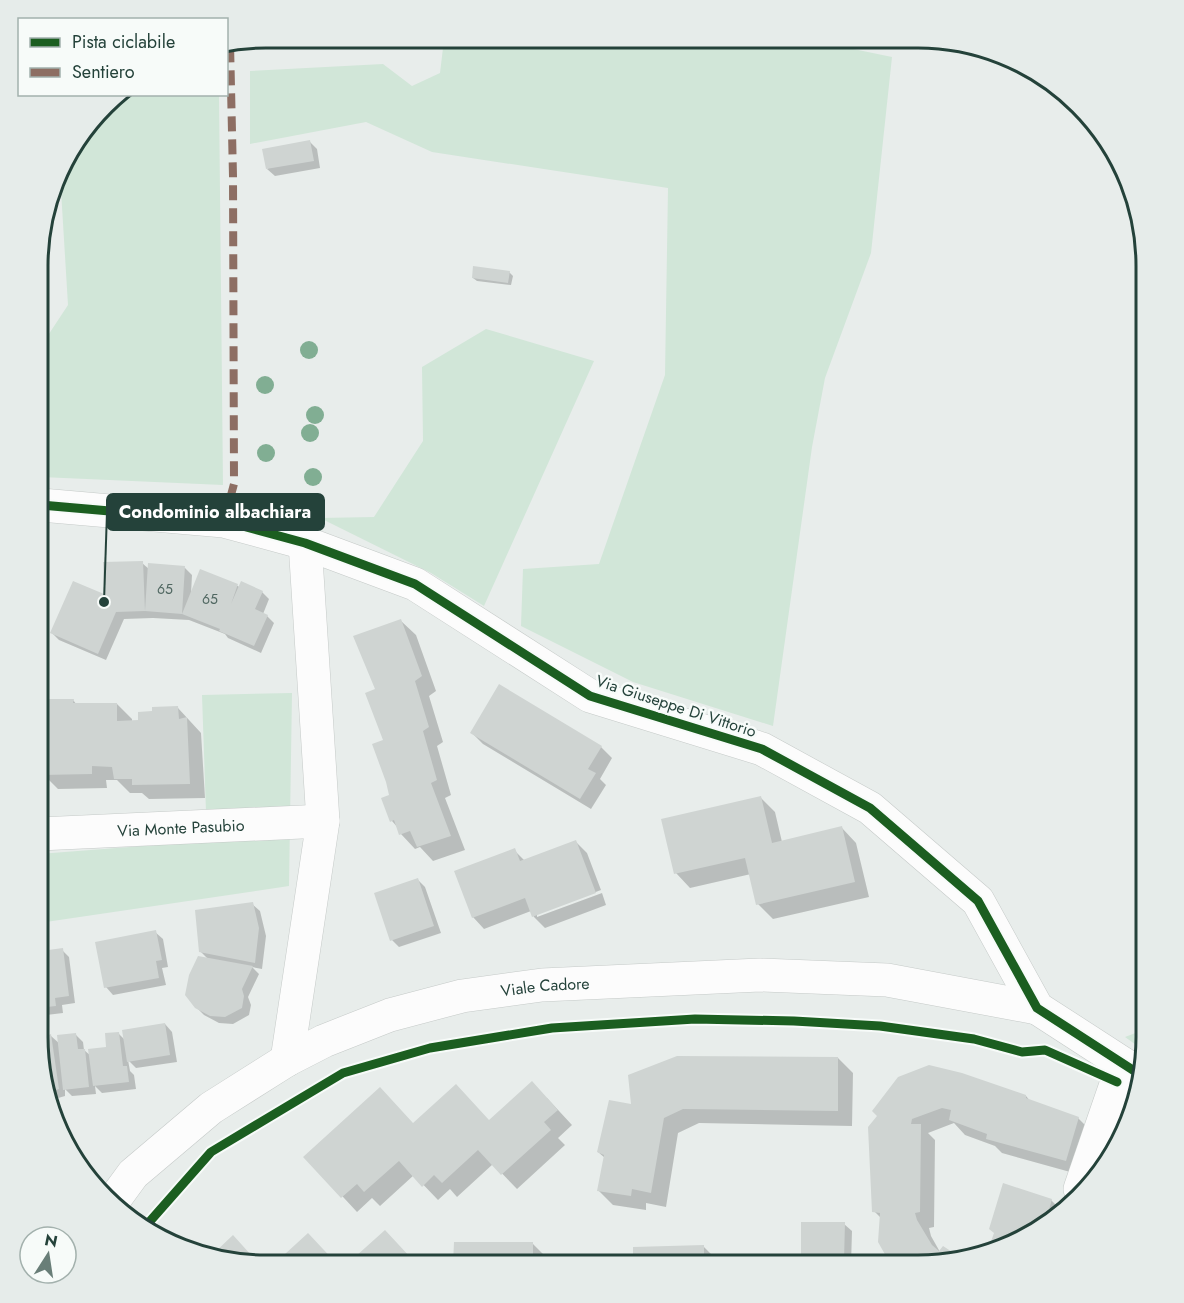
<svg xmlns="http://www.w3.org/2000/svg" width="1184" height="1303" viewBox="0 0 1184 1303" font-family="Jost,sans-serif">
	<style>
		.green { fill: #d1e6d8 }
		.shadow { fill: #0003 }
		.building { fill: #cfd4d2 }
		.lines { fill: none; stroke-linecap: round; stroke-linejoin: round }
		.minor-casing { stroke: #c5cac8; stroke-width: 34 }
		.minor { stroke: #fcfcfc; stroke-width: 33 }
		.quiet { stroke: #8d6e63; stroke-width: 8; stroke-dasharray: 15 8; stroke-linecap: butt }
		.cycleway-casing { stroke: #f7fbf9; stroke-width: 13 }
		.cycleway { stroke: #1b5e20; stroke-width: 9 }
		.tree { fill: #81ae93 }
		.labels { text-anchor: middle; dominant-baseline: central; stroke-width: 5; stroke-linejoin: round; paint-order: stroke }
		.number-label { font-size: 14px; fill: #506761 }
		.street-label { font-size: 16px; fill: #24423a; stroke: #f7fbf9 }
		.rim { fill: none; stroke: #24423a; stroke-width: 3 }
		.leader { fill: none; stroke: #24423a; stroke-width: 2 }
		.callout-dot { fill: #24423a; stroke: #f7fbf9; stroke-width: 2 }
		.callout { fill: #24423a; stroke: #24423a; stroke-width: 2 }
		.callout-label { font-size: 18px; text-anchor: middle; font-weight: bold; fill: #fff }
	</style>
	<rect width="100%" height="100%" fill="#e8edeb"/>
	<!-- green -->
	<path class="green" d="M560,38L805,39L892,57L871,253L825,378L812,447L773,726L633,682L521,626L523,569L599,564L665,375L668,188L432,152L366,122L250,144V71L383,64L412,86L440,73L443,48Z
		M115,95H219L223,485L41,477V346L68,305L60,174L68,151Z
		M486,329L594,361L484,606L431,573L320,518L374,517L423,441L422,367Z
		M292,693L289,886L39,923V854L207,841L202,695Z
		M1146,1029V1052L1125,1037Z"/>
	<!-- shadow -->
	<path class="shadow" d="M310,142L317,149L320,168L275,176L267,169Z
		M509,272L513,276L511,285L477,281L473,278Z
		M142,563L149,569L185,568L192,575L191,594L201,571L238,586L240,588L262,592L269,599L263,614L267,616L274,623L261,653L228,638L225,634L189,620L153,618L124,619L106,660L59,640L52,633L106,596Z
		M401,621L416,635L436,691L429,696L443,742L437,746L451,795L445,798L465,850L433,861L420,847L415,849L401,834L399,829L392,821L383,799L391,796L385,741L377,690Z
		M73,700L77,705L117,704L132,719V722L139,721L178,708L201,733L205,798L149,799L142,793H130L117,780H106L107,788L58,789L43,774L49,712Z
		M472,733L601,747L612,758L600,779L606,785L591,809L483,744Z
		M761,798L775,812L782,842L842,828L856,843L869,897L773,919L758,904L751,874L690,888L676,873Z
		M576,842L587,853L601,890L537,914V917L602,893L606,905L545,928L534,917L531,911L484,929L473,917L514,850L525,861Z
		M417,879L425,887L441,933L399,947L392,940Z
		M252,904L260,911L266,936L262,969L252,967L259,974L248,997L251,1005L249,1015L233,1024L219,1023L204,1015L196,1007L208,959L200,951Z
		M155,932L163,939L168,967L162,968L166,985L113,995L106,987Z
		M38,949H40L43,952L62,950L69,957L75,1003L62,1005L63,1013L38,1016Z
		M165,1024L172,1032L177,1062L136,1068L128,1060L130,1071L134,1075L136,1089L102,1093L95,1086L96,1094L72,1096L65,1089V1096L48,1101L38,1052V1042L51,1036L60,1044L76,1035L83,1042L84,1050L91,1056L108,1048L118,1033L125,1040Z
		M838,1058L853,1073L852,1126L699,1123L678,1133L666,1207L646,1203V1210L613,1205L598,1190L605,1158L598,1152L632,1105Z
		M1026,1096L1031,1102L1078,1118L1093,1133L1081,1175L1002,1153L995,1146L965,1135L954,1123L928,1133L935,1140L934,1227L929,1228L931,1236L940,1252L943,1248L961,1259L933,1265H893L880,1242L881,1218L874,1211L879,1116Z
		M547,1098L572,1125L558,1138L565,1145L517,1189L493,1164L457,1197L450,1189L438,1200L414,1175L380,1206L372,1198L357,1212L306,1157L414,1124L490,1122Z
		M1051,1200L1061,1210L1045,1227L992,1253L989,1250L996,1234Z
		M802,1223L844,1224L852,1231L851,1265H802Z
		M385,1232L416,1265H348Z
		M455,1244H533L544,1255V1265H455Z
		M703,1246L714,1257L715,1265H635L634,1248Z"/>
	<!-- building -->
	<path class="building" d="M310,140L314,161L266,169L262,149Z
		M473,266L510,271L508,283L472,278Z
		M143,561L145,611L116,612L98,654L50,633L73,581L104,594L103,562Z
		M148,563L185,566L182,614L145,611Z
		M200,569L238,584L231,604L241,581L263,591L255,609L268,615L254,646L219,631L220,629L182,614Z
		M401,619L422,676L415,681L429,727L423,731L437,780L431,783L451,836L417,847L410,831L399,835L394,820L390,822L381,798L389,795L386,782L372,744L383,740L365,693L375,689L353,636Z
		M499,684L602,746L588,769L596,773L580,799L470,733Z
		M47,699H74L73,703H117V721L138,720V712L152,711V707L178,706L179,719L187,717L190,784L132,785V779H114L112,767L92,766V774L42,775L40,711H47Z
		M761,796L772,843L842,826L855,882L756,905L745,858L674,874L661,819Z
		M576,840L596,893L532,917L525,898L472,918L454,871L515,848L520,861Z
		M418,878L434,926L390,941L374,893Z
		M253,902L259,928L255,963L199,952L195,910Z
		M156,930L162,960L156,961L159,978L104,988L95,942Z
		M41,947V951L63,948L69,996L55,998L56,1006L38,1008V948Z
		M198,956L253,966L242,989L244,996L242,1008L225,1017L210,1016L195,1008L185,995L189,975Z
		M165,1023L170,1055L127,1062L122,1030Z
		M119,1032L123,1066H127L129,1082L93,1086L88,1049L106,1047L105,1033Z
		M76,1033L78,1049H85L89,1087L63,1090L57,1035Z
		M51,1034L59,1089L46,1093L38,1052V1040Z
		M677,1056L838,1057V1111L683,1109L664,1118L651,1193L632,1189L631,1196L597,1191L604,1155L597,1152L609,1100L631,1104L628,1075Z
		M929,1065L962,1073L1026,1095V1098L1079,1117L1066,1161L986,1139L987,1134L949,1120L951,1110L942,1108L912,1119L911,1124H921L920,1212L915,1213L917,1220L932,1245L939,1251L943,1246L963,1259L933,1265H891L878,1242L880,1213L872,1212L868,1127L877,1116L872,1111L898,1077Z
		M532,1081L558,1110L544,1122L551,1130L501,1175L478,1150L442,1183L434,1175L422,1187L399,1161L364,1192L357,1184L341,1198L303,1157L380,1087L413,1123L456,1084L489,1120Z
		M1003,1183L1052,1199L1044,1228L990,1254L988,1250L994,1233L989,1229Z
		M801,1222H845L844,1261L846,1265H801Z
		M385,1230L411,1258L403,1265H346Z
		M308,1233L338,1265H273Z
		M233,1235L260,1265H251L213,1254Z
		M454,1242H533V1265H453Z
		M704,1245V1263L695,1264V1265H633V1247Z"/>
	<g class="lines">
		<defs>
			<g id="minor">
				<path d="M41,505L224,521L305,543L415,584L590,696L762,749L870,808L978,901L1037,1008L1139,1074"/>
				<path id="s1" d="M39,834L323,821"/>
				<path d="M287,1060L323,821L305,543"/>
				<path d="M1080,1189L1123,1064"/>
				<path id="s2" d="M114,1200L133,1174L211,1108L287,1060L324,1041L390,1015L462,996L542,985L760,975L887,980L1037,1008"/>
			</g>
		</defs>
		<!-- minor casing -->
		<use href="#minor" class="minor-casing"/>
		<!-- minor -->
		<use href="#minor" class="minor"/>
		<!-- quiet -->
		<path class="quiet" d="M224,521L234,484L233,176L230,43"/>
		<defs>
			<path id="cycleway" d="M41,505L224,521L305,543L415,584L590,696L762,749L870,808L978,901L1037,1008L1139,1074
				M144,1228L211,1152L343,1073L430,1048L552,1028L695,1019L794,1021L880,1026L974,1039L1022,1052L1045,1050L1117,1082"/>
		</defs>
		<!-- cycleway casing -->
		<use href="#cycleway" class="cycleway-casing"/>
		<!-- cycleway -->
		<use href="#cycleway" class="cycleway"/>
	</g>
	<!-- trees -->
	<g class="tree">
		<circle cx="309" cy="350" r="9"/>
		<circle cx="265" cy="385" r="9"/>
		<circle cx="315" cy="415" r="9"/>
		<circle cx="310" cy="433" r="9"/>
		<circle cx="266" cy="453" r="9"/>
		<circle cx="313" cy="477" r="9"/>
	</g>
	<g class="labels">
		<!-- number labels -->
		<g class="number-label">
			<text x="165" y="589">65</text>
			<text x="210" y="599">65</text>
		</g>
		<!-- street labels -->
		<g class="street-label">
			<text transform="translate(676 706) rotate(18)">Via Giuseppe Di Vittorio</text>
			<text stroke="none"><textPath href="#s1" startOffset="142">Via Monte Pasubio</textPath></text>
			<text stroke="none"><textPath href="#s2" startOffset="495">Viale Cadore</textPath></text>
		</g>
	</g>
	<!-- crop -->
	<path d="M0 0H1184V1303H0ZM266 48H918A218 218 0 0 1 1136 266V1037A218 218 0 0 1 918 1255H266A218 218 0 0 1 48 1037V266A218 218 0 0 1 266 48Z" fill="#e6ecea" fill-rule="evenodd"/>
	<path class="rim" d="M266 48H918A218 218 0 0 1 1136 266V1037A218 218 0 0 1 918 1255H266A218 218 0 0 1 48 1037V266A218 218 0 0 1 266 48Z"/>
	<!-- callouts -->
	<path class="leader" d="M104 602L107 512"/>
	<circle class="callout-dot" cx="104" cy="602" r="6"/>
	<rect class="callout" x="107" y="494" width="217" height="36" rx="6"/>
	<g class="callout-label">
		<text x="215" y="518">Condominio albachiara</text>
	</g>
	<!-- legend -->
	<rect x="18" y="18" width="210" height="78" fill="#f7fbf9" stroke="#a3b1ad" stroke-width="1.5"/>
	<rect x="30" y="38" width="30" height="9" fill="#1b5e20" stroke="#a3b1ad" stroke-width="1.5"/>
	<text x="72" y="48" font-size="18" fill="#24423a">Pista ciclabile</text>
	<rect x="30" y="68" width="30" height="9" fill="#8d6e63" stroke="#a3b1ad" stroke-width="1.5"/>
	<text x="72" y="78" font-size="18" fill="#24423a">Sentiero</text>
	<!-- north arrow -->
	<g transform="translate(48 1255) rotate(12)"><circle r="28" fill="#f7fbf9" stroke="#a3b1ad" stroke-width="1.5"/>
	<path d="M0-4.5L10 22L0 15L-10 22Z" fill="#697e78"/>
	<text y="-9" font-size="16" font-weight="bold" text-anchor="middle" fill="#24423a">N</text>
	</g>
</svg>
